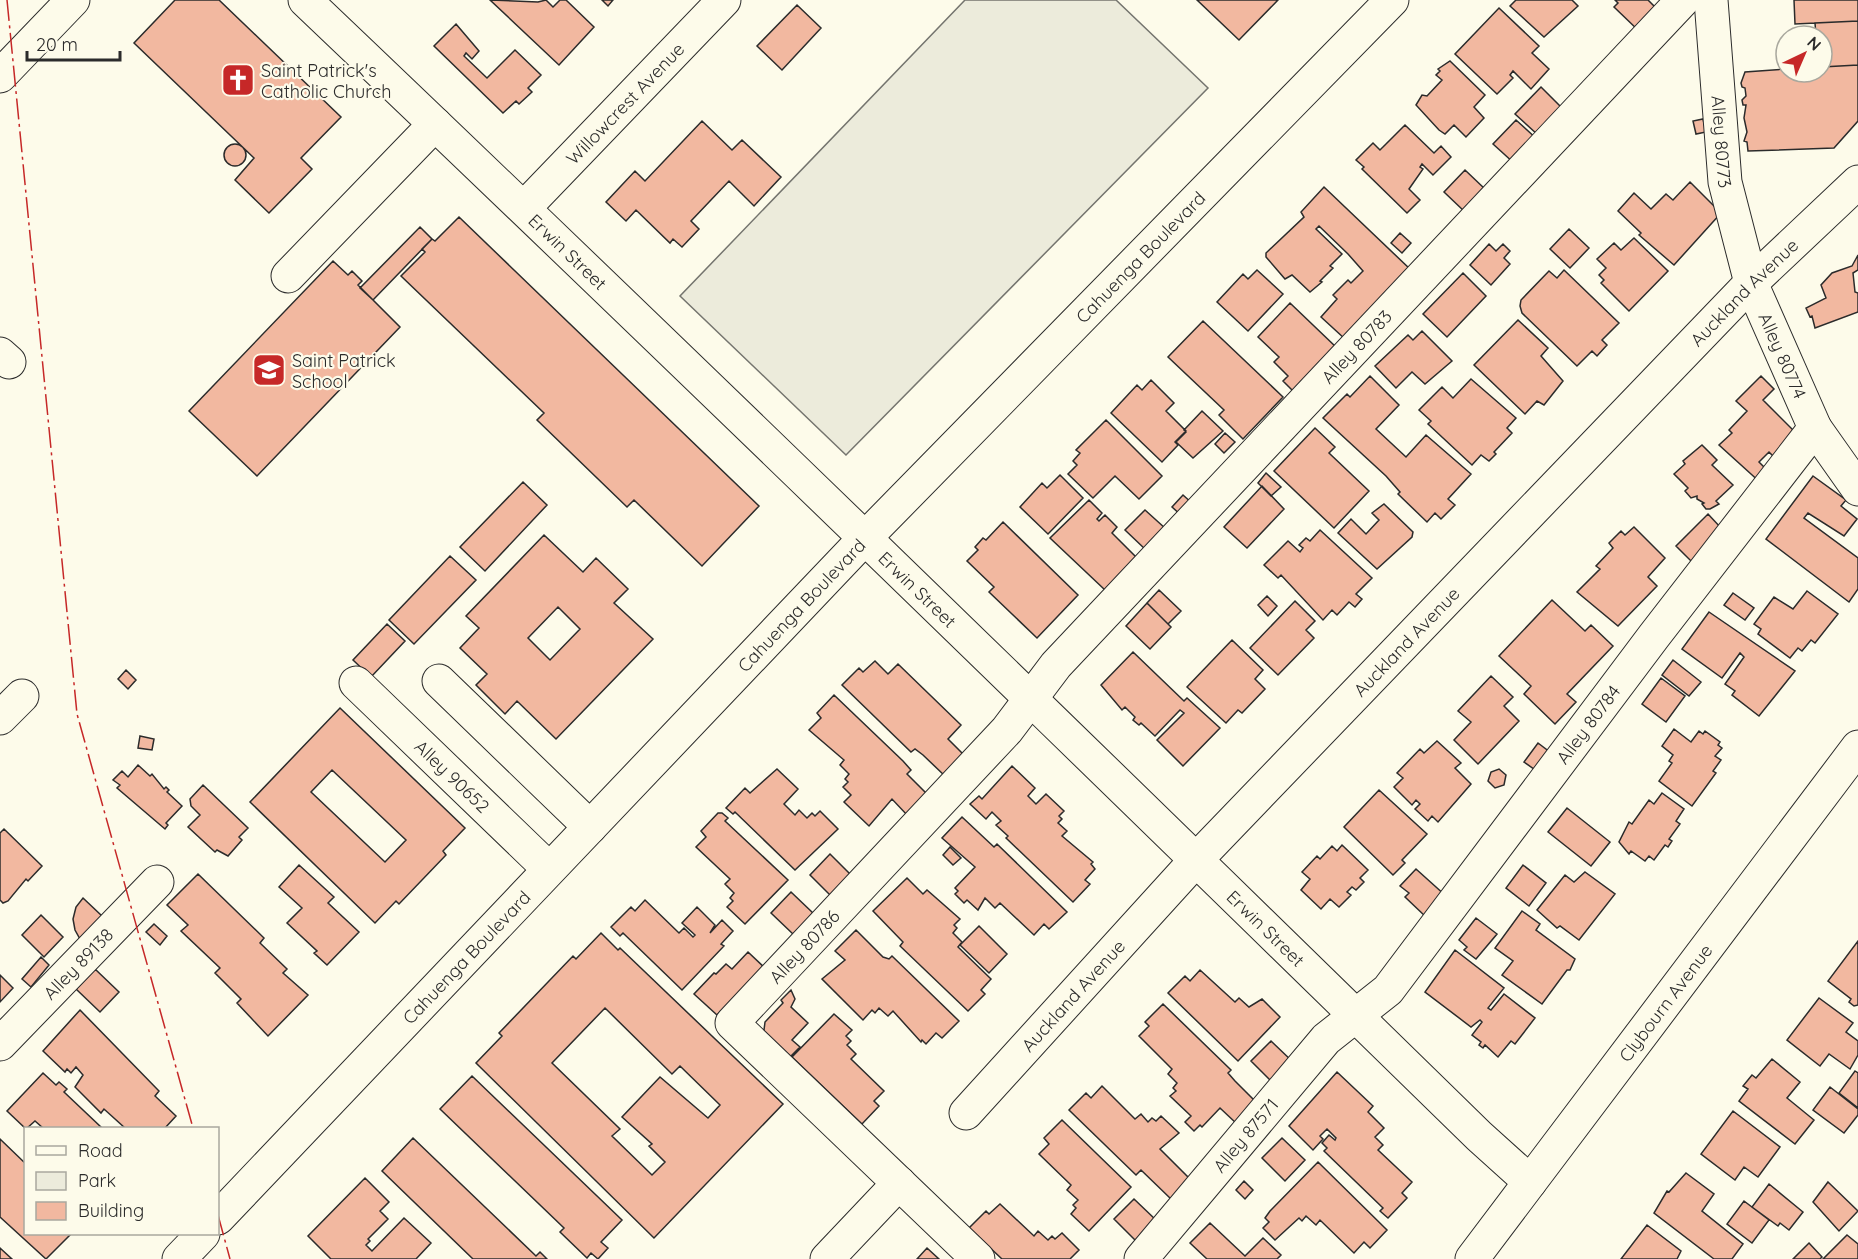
<svg xmlns="http://www.w3.org/2000/svg" width="1858" height="1259" viewBox="0 0 1858 1259" font-family="Quicksand,sans-serif">
	<style>
		.green { fill: #ecebdb; stroke: #74746e; stroke-width: 1.5 }
		.building { fill: #f2b8a0; stroke: #2b2b2b; stroke-width: 1.5; fill-rule: evenodd }
		.lines { fill: none; stroke-linecap: round; stroke-linejoin: round }
		.minor-casing { stroke: #2b2b2b; stroke-width: 35 }
		.major-casing { stroke: #2b2b2b; stroke-width: 35 }
		.minor { stroke: #fdfbea; stroke-width: 33 }
		.major { stroke: #fdfbea; stroke-width: 33 }
		.power { stroke: #c62828; stroke-width: 1.5; stroke-dasharray: 21 4.5 3 4.5; stroke-linecap: butt }
		.labels { text-anchor: middle; dominant-baseline: central; stroke-width: 4.5; stroke-linejoin: round; paint-order: stroke }
		.poi-label { font-size: 18px; fill: #2b2b2b; stroke: #fdfbea; text-anchor: start }
		.street-label { font-size: 18px; fill: #2b2b2b; stroke: #fdfbea }
	</style>
	<rect width="100%" height="100%" fill="#fdfbea"/>
	<!-- green -->
	<path class="green" d="M965,0H1116L1208,88L846,455L680,296Z"/>
	<!-- building -->
	<path class="building" d="M175,0H219L341,117L301,158L312,169L269,213L235,180L254,158L134,43Z
		M490,0L538,2L546,0L553,7L560,0H566L594,27L559,65Z
		M602,0H613L608,6Z
		M1197,0H1278L1239,40Z
		M1516,0H1572L1578,6L1544,37L1510,6Z
		M1615,0H1648L1660,12L1640,32L1614,7L1618,3Z
		M1794,0H1858V21L1795,24Z
		M797,5L821,28L782,70L757,46Z
		M1499,8L1539,46L1532,53L1549,69L1531,89L1513,71L1510,75L1513,78L1497,94L1455,54Z
		M1858,21V65L1822,67V36H1816L1815,23Z
		M456,24L479,51L472,59L466,53L464,56L487,78L515,50L541,75L528,88L532,92L519,104L516,101L503,113L434,46Z
		M1450,61L1485,95L1474,107L1484,118L1466,137L1454,125L1445,134L1439,130L1416,105L1422,95L1427,96L1442,80L1436,75L1440,71L1438,69Z
		M1858,65V121L1834,148L1748,151L1747,142L1744,141L1747,132L1744,118L1746,105H1743L1742,100L1746,96L1745,88L1742,87L1741,83L1745,72L1786,69V72H1822V67Z
		M1541,87L1563,109L1538,135L1515,114Z
		M1703,119L1706,132L1696,134L1693,121Z
		M1516,120L1538,140L1515,164L1493,144Z
		M702,121L732,150L742,140L781,177L754,206L729,181L691,221L699,229L682,247L673,239L670,243L636,210L626,221L606,202L635,171L645,181Z
		M1405,125L1434,153L1441,146L1451,157L1433,175L1422,164L1420,167L1423,169L1409,189L1420,200L1407,213L1362,169L1364,167L1356,160L1373,143L1380,150Z
		M224 155a11 11 0 1 1 22 0a11 11 0 1 1-22 0Z
		M1465,170L1486,190L1465,212L1444,192Z
		M1690,182L1721,213L1674,265L1639,235L1641,233L1618,211L1634,193L1651,209L1666,194L1673,200Z
		M1324,187L1411,270L1345,339L1321,317L1337,299L1333,295L1348,280L1351,283L1363,271L1348,254L1319,226L1316,229L1342,254L1330,266L1333,268L1320,281L1322,282L1310,292L1292,275L1285,279L1266,257V253L1304,217L1301,212Z
		M459,217L759,506L702,566L634,500L627,507L537,420L544,413L401,276L425,252L422,249L432,239L435,241Z
		M420,227L432,239L373,300L360,288Z
		M1569,229L1589,248L1570,268L1550,249Z
		M1400,233L1411,243L1402,253L1391,243Z
		M1634,238L1668,271L1629,311L1601,283L1604,280L1599,275L1606,268L1597,259L1614,243L1621,250Z
		M1489,244L1496,251L1503,244L1510,251L1504,258L1510,264L1491,285L1470,265Z
		M1858,255V270L1853,273L1855,292L1858,293V312L1815,328L1812,316L1810,317L1806,308L1826,298L1821,285L1832,273L1852,266Z
		M333,261L348,275L352,271L362,281L358,285L400,327L257,476L189,411Z
		M1257,270L1283,294L1248,331L1217,302L1243,274L1248,279Z
		M1564,270L1619,323L1602,340L1607,345L1597,356L1592,351L1577,366L1522,313L1520,306L1521,300L1549,271L1557,278Z
		M1463,273L1486,296L1447,337L1423,314Z
		M1290,303L1337,348L1294,392L1283,381L1288,376L1274,362L1279,357L1258,337Z
		M1518,320L1548,348L1541,356L1563,381L1544,405L1537,401L1525,414L1474,365Z
		M1203,321L1283,397L1243,439L1219,415L1224,410L1168,357Z
		M1422,331L1452,361L1425,384L1412,372L1396,388L1375,366L1408,335L1413,340Z
		M1370,376L1399,405L1376,429L1406,457L1426,435L1471,474L1448,499L1455,505L1441,519L1435,513L1427,522L1398,494L1400,492L1386,476L1323,418L1347,394L1350,397Z
		M1761,376L1774,389L1763,400L1797,434L1778,461L1769,452L1759,462L1771,474L1762,484L1719,445L1732,433L1729,430L1747,411L1736,401Z
		M1471,379L1516,418L1507,428L1512,433L1494,452L1496,454L1489,461L1481,455L1472,465L1428,424L1431,421L1419,410L1442,387L1453,398Z
		M1151,380L1174,403L1166,411L1186,431L1175,442L1178,445L1162,462L1111,413L1137,385L1142,390Z
		M1202,411L1223,431L1193,458L1176,442L1186,432L1184,430Z
		M1106,420L1162,476L1139,499L1115,476L1093,498L1068,474L1077,465L1073,461L1080,453L1076,450Z
		M1315,428L1335,447L1329,453L1369,491L1334,528L1274,471Z
		M1225,433L1235,442L1224,453L1215,444Z
		M1702,445L1717,460L1712,465L1733,485L1716,501L1719,504L1710,509H1706L1702,504L1704,503L1697,499V496L1691,498L1685,491L1688,488L1674,474L1685,464L1683,461Z
		M1266,473L1281,487L1271,496L1258,483Z
		M1060,475L1083,498L1048,534L1020,507L1042,483L1047,488Z
		M1813,476L1846,500L1841,506L1857,519L1844,536L1808,513L1804,518L1858,558V589L1849,602L1766,539Z
		M523,482L547,505L485,571L460,547Z
		M1262,486L1284,509L1247,548L1224,527Z
		M1183,495L1193,504L1182,516L1172,507Z
		M1089,500L1102,513L1097,519L1099,521L1105,515L1117,527L1112,533L1136,557L1105,590L1050,538Z
		M1384,504L1413,532L1412,537L1377,569L1338,533L1351,519L1366,534L1379,520L1372,513Z
		M1145,510L1166,529L1146,550L1125,530Z
		M1708,514L1722,529L1694,564L1676,546Z
		M1003,522L1078,595L1037,638L989,592L994,587L967,561L978,550L975,547L983,538L986,540Z
		M1634,527L1665,558L1648,577L1657,586L1618,626L1577,592L1600,569L1596,566L1613,548L1609,543L1621,531L1625,535Z
		M1320,530L1372,578L1356,594L1362,599L1355,607L1349,602L1337,615L1332,610L1323,620L1281,575L1278,578L1264,565L1288,541L1300,552L1303,548L1299,545L1306,538L1310,541Z
		M544,535L583,572L596,558L628,589L614,603L653,639L556,739L517,701L505,714L476,685L487,674L460,648L479,628L466,616ZM558,607L580,629L550,660L528,638Z
		M450,556L476,580L414,644L389,620Z
		M1159,590L1181,611L1168,624L1147,603Z
		M1807,591L1838,614L1815,643L1811,640L1802,651L1798,648L1790,658L1758,634L1761,629L1754,624L1774,597L1793,609Z
		M1733,593L1754,608L1745,620L1724,605Z
		M1267,596L1277,606L1268,616L1258,605Z
		M1552,600L1585,631L1591,625L1613,646L1567,694L1576,702L1555,724L1524,694L1531,686L1499,656Z
		M1295,601L1315,621L1306,630L1314,638L1278,675L1250,648Z
		M1147,603L1171,627L1150,649L1126,626Z
		M1709,612L1795,671L1759,716L1732,695L1735,691L1725,684L1744,657L1740,653L1722,678L1682,649Z
		M387,624L405,641L371,677L353,660Z
		M1232,640L1263,670L1255,679L1265,689L1242,713L1238,710L1226,723L1187,687Z
		M1133,652L1184,701L1187,698L1220,728L1183,766L1157,740L1184,713L1180,710L1155,736L1141,723L1139,725L1133,720L1135,717L1125,707L1122,710L1101,685Z
		M1673,660L1701,682L1689,696L1662,675Z
		M875,661L888,674L898,664L961,725L948,739L966,757L946,777L923,755L915,749L911,752L842,685L859,668L863,672Z
		M126,670L136,680L128,689L118,679Z
		M1491,676L1513,697L1504,706L1519,721L1478,764L1454,740L1471,722L1458,711Z
		M1661,678L1685,696L1666,722L1642,704Z
		M834,695L903,761L911,770L907,774L928,795L908,816L892,799L869,826L844,802L851,795L843,787L848,782L845,779L849,774L840,765L844,760L809,730L821,718L817,713Z
		M340,708L465,828L443,851L446,855L399,904L396,901L375,923L250,802ZM332,770L406,840L385,862L311,792Z
		M1674,729L1691,742L1699,731L1703,734L1705,731L1720,742L1718,745L1722,748L1715,756L1721,760L1713,771L1716,773L1692,806L1659,781L1672,763L1669,761L1673,755L1662,746Z
		M140,736L154,739L152,750L138,748Z
		M1437,741L1461,763L1455,768L1471,784L1438,822L1432,816L1428,821L1415,809L1420,804L1416,800L1412,805L1394,787L1403,778L1397,773L1420,749L1424,753Z
		M1538,743L1555,756L1541,774L1524,762Z
		M138,765L150,776L152,774L164,789L166,787L169,790L167,792L182,806L166,823L168,825L165,829L117,788L120,785L113,780L122,771L128,777Z
		M1012,766L1035,788L1028,796L1036,804L1046,794L1064,811L1059,816L1062,819L1058,823L1067,831L1062,836L1093,862L1091,864L1095,869L1085,880L1090,884L1073,902L1006,838L1008,836L996,825L1001,821L992,812L986,819L970,804L979,796L982,799Z
		M777,769L798,789L784,804L795,815L799,810L807,818L812,813L815,816L820,811L838,829L795,870L735,812L733,814L726,808L745,788L750,793Z
		M1499,769L1506,775L1504,785L1495,788L1488,781L1491,772Z
		M203,785L248,828L239,837L242,840L228,856L217,850L215,852L188,827L200,815L191,806L190,799Z
		M1379,790L1427,834L1402,860L1405,863L1393,875L1344,827Z
		M1662,793L1684,809L1676,821L1680,824L1669,839L1672,841L1668,847L1665,845L1654,860L1649,856L1645,861L1631,851L1629,854L1619,842L1629,822L1632,824L1649,800L1654,804Z
		M1567,808L1610,842L1591,866L1548,832Z
		M718,813H722L728,818L725,821L788,880L745,924L727,907L733,901L730,898L734,893L725,884L730,879L696,847L706,837L701,831Z
		M962,817L994,847L997,844L1067,912L1049,929L1044,924L1034,935L1000,903L995,908L985,898L978,910L967,900L964,903L955,894L958,891L955,888L975,867L942,838Z
		M4,829L42,866L28,881L26,879L8,901L3,903L0,900V833Z
		M1342,845L1368,870L1360,878L1364,882L1356,890L1352,887L1347,892L1351,895L1339,907L1330,899L1321,909L1301,890L1310,879L1302,872L1317,856L1320,859L1332,846L1337,851Z
		M950,847L961,858L953,865L943,855Z
		M830,854L851,875L831,896L810,875Z
		M299,865L334,897L328,903L359,932L327,965L314,953L317,951L287,923L302,908L279,887Z
		M1523,865L1546,883L1529,906L1506,888Z
		M1416,869L1446,896L1426,917L1405,897L1409,893L1400,886Z
		M1585,872L1615,894L1579,940L1560,926L1557,928L1537,910L1565,875L1574,882Z
		M198,874L264,938L260,943L287,969L283,973L308,995L268,1036L237,1003L241,999L215,973L220,968L181,931L188,925L167,905Z
		M907,878L923,894L927,890L960,919L954,925L957,928L953,933L962,942L958,947L991,979L981,990L985,994L968,1011L900,946L903,942L873,911Z
		M791,892L814,914L794,935L771,913Z
		M83,898L102,916L80,939L75,930L73,919L76,907Z
		M645,900L679,933L684,928L693,937L695,935L682,923L697,907L715,925L710,933L722,920L733,931L721,944L724,946L682,990L623,933L620,936L611,927L631,907L635,911Z
		M1522,911L1540,924L1536,930L1575,959L1570,970H1567L1542,1004L1502,975L1513,961L1495,948Z
		M41,915L63,937L44,957L22,935Z
		M1476,918L1497,934L1476,959L1464,950L1467,947L1459,940Z
		M154,924L167,936L160,945L146,932Z
		M979,926L1007,954L989,973L960,945Z
		M856,930L883,957L889,959L892,956L959,1021L942,1038L936,1033L926,1044L922,1040L921,1042L893,1011L888,1016L879,1008L875,1013L872,1010L863,1020L822,979L845,960L835,951Z
		M601,933L618,950L620,948L783,1104L654,1238L476,1063L502,1036L499,1033L573,956L576,959ZM605,1008L672,1074L680,1066L720,1105L708,1118L660,1077L622,1117L652,1144L649,1146L665,1162L652,1175L612,1136L620,1129L552,1063Z
		M1858,941V1005L1854,1006L1849,1002L1851,999L1828,981Z
		M1455,950L1504,988L1488,1008L1491,1010L1504,994L1535,1018L1515,1044L1511,1041L1498,1057L1485,1045L1483,1048L1479,1045L1481,1042L1472,1035L1482,1022L1480,1020L1471,1027L1425,992Z
		M748,952L767,970L736,996L717,1015L694,994L714,973L716,974L726,964L732,969Z
		M41,957L49,965L31,987L22,979Z
		M95,969L119,992L100,1012L76,989Z
		M1200,970L1235,1002L1239,998L1249,1007L1262,999L1280,1017L1238,1061L1168,993L1185,976L1190,981Z
		M0,975L13,988L0,1002Z
		M791,990L795,999L791,1007L808,1023L792,1040L800,1047L787,1060L763,1038L765,1022L783,1003L781,1000Z
		M1819,998L1853,1023L1846,1032L1858,1041V1055L1850,1069L1829,1054L1820,1066L1787,1040Z
		M1163,1004L1231,1070L1228,1073L1235,1081L1257,1103L1237,1124L1220,1108L1202,1127L1200,1125L1194,1131L1185,1122L1191,1116L1170,1096L1176,1091L1173,1088L1177,1083L1168,1074L1172,1069L1139,1036L1149,1026L1145,1022Z
		M80,1010L159,1091L155,1096L176,1116L165,1128H125L104,1109L101,1113L75,1087L83,1075L76,1067L71,1073L67,1069L65,1072L43,1051Z
		M834,1014L852,1030L846,1036L851,1041L847,1045L856,1054L851,1059L884,1091L874,1101L879,1106L862,1124L792,1057Z
		M1271,1041L1294,1063L1274,1084L1251,1061Z
		M1772,1059L1800,1082L1787,1098L1814,1120L1795,1144L1739,1101L1748,1089L1743,1086L1752,1075L1756,1078Z
		M1855,1071L1858,1073V1108L1839,1093Z
		M1337,1072L1373,1106L1368,1112L1384,1128L1375,1137L1383,1145L1378,1150L1412,1182L1402,1193L1407,1198L1388,1218L1380,1211L1383,1208L1324,1151L1327,1148L1322,1143L1329,1135L1335,1140L1336,1138L1327,1129L1320,1136L1323,1139L1313,1150L1289,1126Z
		M43,1073L56,1085L59,1082L67,1089L64,1092L102,1128H43L35,1121L26,1129L7,1111Z
		M472,1076L622,1220L601,1242L608,1248L598,1259L591,1253L587,1258L560,1232L564,1228L440,1109Z
		M1102,1086L1135,1119L1141,1114L1148,1122L1152,1118L1156,1121L1161,1116L1179,1133L1160,1149L1190,1179L1171,1199L1141,1170L1136,1175L1069,1110L1086,1093L1091,1098Z
		M1830,1087L1858,1109V1115L1844,1133L1813,1110Z
		M1733,1111L1780,1147L1758,1177L1744,1167L1735,1180L1701,1154Z
		M1062,1120L1131,1187L1089,1231L1071,1214L1076,1208L1073,1205L1078,1200L1067,1190L1071,1185L1039,1154L1049,1144L1044,1138Z
		M413,1138L536,1256L540,1252L547,1259H473L382,1171Z
		M1282,1138L1305,1160L1285,1181L1262,1158Z
		M0,1139L26,1164V1234H71L46,1259L0,1217Z
		M1318,1162L1387,1230L1370,1248L1364,1242L1354,1253L1320,1220L1316,1225L1306,1216L1302,1221L1299,1218L1275,1240L1263,1228L1269,1222L1265,1218L1270,1211Z
		M1686,1173L1714,1194L1702,1211L1743,1244L1732,1259H1714L1654,1213L1667,1191L1669,1192Z
		M365,1178L389,1202L380,1211L388,1219L368,1239L370,1241L366,1245L372,1251L404,1218L431,1243L416,1259H331L308,1236Z
		M1244,1181L1253,1190L1245,1199L1236,1190Z
		M1828,1182L1858,1211L1839,1231L1813,1202Z
		M1769,1184L1803,1212L1789,1230L1780,1223L1778,1226L1752,1207Z
		M1134,1199L1157,1221L1137,1242L1114,1219Z
		M1744,1201L1769,1220L1752,1243L1727,1224Z
		M1000,1204L1034,1236L1038,1231L1048,1240L1052,1236L1055,1239L1062,1233L1079,1250L1070,1259H1002L969,1228L986,1211L989,1214Z
		M1210,1223L1245,1256L1263,1238L1281,1255L1277,1259H1207L1190,1243Z
		M1647,1225L1681,1251L1677,1259H1621Z
		M1847,1235L1858,1244V1259H1823Z
		M1809,1243L1822,1257L1820,1259H1793Z
		M0,1248L12,1259H0Z
		M927,1248L939,1259H917Z"/>
	<g class="lines">
		<defs>
			<g id="minor">
				<path id="s1" d="M305,0C699,375 1089,755 1479,1136L1530,1182"/>
				<path id="s2" d="M1711,0L1725,182L1751,283L1815,428L1858,489"/>
				<path d="M0,76L73,0"/>
				<path id="s3" d="M525,207L724,0"/>
				<path d="M288,276L435,124"/>
				<path d="M0,354L9,362"/>
				<path d="M439,681L590,827"/>
				<path id="s4" d="M356,683L549,869"/>
				<path d="M0,718L22,696"/>
				<path id="s5" d="M0,1044L157,882"/>
				<path id="s6" d="M966,1113L1195,861L1751,283L1858,182"/>
				<path d="M827,1259L899,1183"/>
				<path id="s7" d="M978,1259L732,1023L1007,730L1056,665L1683,0"/>
				<path id="s8" d="M1141,1259L1326,1039L1388,990L1654,636L1815,428"/>
			</g>
			<g id="major">
				<path id="s9" d="M218,1218L865,538L1392,0"/>
				<path d="M179,1259L203,1234"/>
				<path id="s10" d="M1472,1259L1858,747"/>
			</g>
		</defs>
		<!-- minor casing -->
		<use href="#minor" class="minor-casing"/>
		<!-- major casing -->
		<use href="#major" class="major-casing"/>
		<!-- minor -->
		<use href="#minor" class="minor"/>
		<!-- major -->
		<use href="#major" class="major"/>
		<!-- power -->
		<path class="power" d="M7,0L77,714L193,1128
			M218,1215L230,1259"/>
	</g>
	<!-- icons -->
	<defs>
		<symbol id="church-square" viewBox="-11 -11 22 22"><rect x="-9" y="-9" width="18" height="18" rx="4" fill="#c62828" stroke="#fdfbea"/><path d="M-1.2-6h2.4v3.5h3.3v2.4h-3.3V6h-2.4V-.1h-3.3v-2.4h3.3Z" fill="#fff"/></symbol>
		<symbol id="school-square" viewBox="-11 -11 22 22"><rect x="-9" y="-9" width="18" height="18" rx="4" fill="#c62828" stroke="#fdfbea"/><path d="M0-5L7-2L0 1L-7-2ZM-4 1L0 2.5L4 1V4Q0 6-4 4Z" fill="#fff"/></symbol>
	</defs>
	<g fill-rule="evenodd">
		<use href="#church-square" x="219" y="61" width="38" height="38"/>
		<use href="#school-square" x="250" y="351" width="38" height="38"/>
	</g>
	<g class="labels">
		<!-- poi labels -->
		<g class="poi-label">
			<text x="261" y="70">Saint Patrick's<tspan x="261" dy="21">Catholic Church</tspan></text>
			<text x="292" y="360">Saint Patrick<tspan x="292" dy="21">School</tspan></text>
		</g>
		<!-- street labels -->
		<g class="street-label">
			<text stroke="none"><textPath href="#s3" startOffset="144">Willowcrest Avenue</textPath></text>
			<text stroke="none"><textPath href="#s2" startOffset="142">Alley 80773</textPath></text>
			<text stroke="none"><textPath href="#s1" startOffset="364">Erwin Street</textPath></text>
			<text stroke="none"><textPath href="#s9" startOffset="1332">Cahuenga Boulevard</textPath></text>
			<text stroke="none"><textPath href="#s6" startOffset="1131">Auckland Avenue</textPath></text>
			<text stroke="none"><textPath href="#s7" startOffset="1262">Alley 80783</textPath></text>
			<text stroke="none"><textPath href="#s2" startOffset="366">Alley 80774</textPath></text>
			<text stroke="none"><textPath href="#s1" startOffset="850">Erwin Street</textPath></text>
			<text stroke="none"><textPath href="#s9" startOffset="846">Cahuenga Boulevard</textPath></text>
			<text stroke="none"><textPath href="#s6" startOffset="645">Auckland Avenue</textPath></text>
			<text stroke="none"><textPath href="#s8" startOffset="699">Alley 80784</textPath></text>
			<text stroke="none"><textPath href="#s4" startOffset="134">Alley 90652</textPath></text>
			<text stroke="none"><textPath href="#s1" startOffset="1336">Erwin Street</textPath></text>
			<text stroke="none"><textPath href="#s7" startOffset="446">Alley 80786</textPath></text>
			<text stroke="none"><textPath href="#s9" startOffset="360">Cahuenga Boulevard</textPath></text>
			<text stroke="none"><textPath href="#s5" startOffset="112">Alley 89138</textPath></text>
			<text stroke="none"><textPath href="#s6" startOffset="159">Auckland Avenue</textPath></text>
			<text stroke="none"><textPath href="#s10" startOffset="321">Clybourn Avenue</textPath></text>
			<text stroke="none"><textPath href="#s8" startOffset="162">Alley 87571</textPath></text>
		</g>
	</g>
	<!-- legend -->
	<rect x="24" y="1127" width="195" height="108" fill="#fdfbea" stroke="#a9a89e" stroke-width="1.5"/>
	<rect x="36" y="1146" width="30" height="9" fill="#fdfbea" stroke="#a9a89e" stroke-width="1.5"/>
	<text x="78" y="1157" font-size="18" fill="#2b2b2b">Road</text>
	<rect x="36" y="1172" width="30" height="18" fill="#ecebdb" stroke="#a9a89e" stroke-width="1.5"/>
	<text x="78" y="1187" font-size="18" fill="#2b2b2b">Park</text>
	<rect x="36" y="1202" width="30" height="18" fill="#f2b8a0" stroke="#a9a89e" stroke-width="1.5"/>
	<text x="78" y="1217" font-size="18" fill="#2b2b2b">Building</text>
	<!-- north arrow -->
	<g transform="translate(1804 54) rotate(44)"><circle r="28" fill="#fdfbea" stroke="#a9a89e" stroke-width="1.5"/>
	<path d="M0-4.5L10 22L0 15L-10 22Z" fill="#c62828"/>
	<text y="-9" font-size="16" font-weight="bold" text-anchor="middle" fill="#2b2b2b">N</text>
	</g>
	<!-- scale -->
	<path d="M27 51v9h93v-9" fill="none" stroke="#2b2b2b" stroke-width="3"/>
	<text x="36" y="51" font-size="18" fill="#2b2b2b" stroke="#fdfbea" stroke-width="4.5" paint-order="stroke">20 m</text>
</svg>
